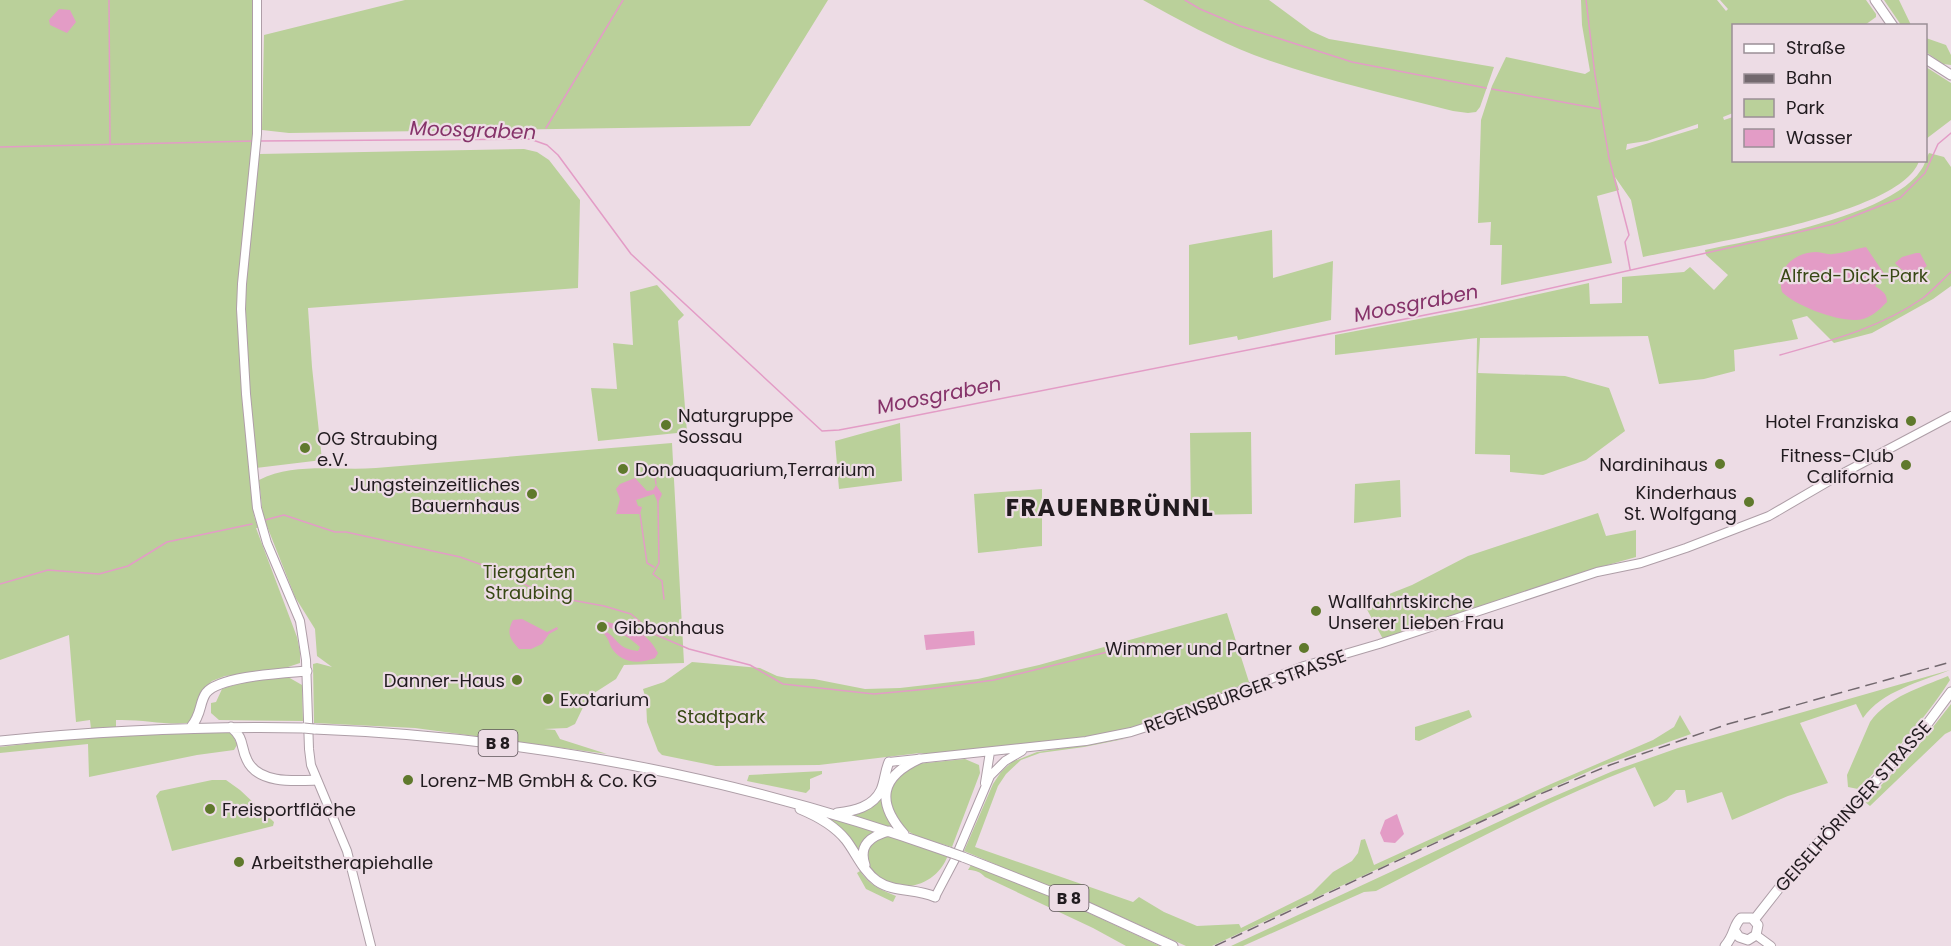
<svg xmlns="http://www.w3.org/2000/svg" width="1951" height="946" viewBox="0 0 1951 946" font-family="Poppins,sans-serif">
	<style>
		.green { fill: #bad09a; fill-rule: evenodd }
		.water { fill: #e39cc6 }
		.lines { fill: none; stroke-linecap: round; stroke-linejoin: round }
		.stream { stroke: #e39cc6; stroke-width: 1.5 }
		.tertiary-casing { stroke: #ae9ea7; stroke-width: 10 }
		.secondary-casing { stroke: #ae9ea7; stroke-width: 11 }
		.primary-casing { stroke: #ae9ea7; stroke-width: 11 }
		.tertiary { stroke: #fff; stroke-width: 8 }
		.secondary { stroke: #fff; stroke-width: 9 }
		.primary { stroke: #fff; stroke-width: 9 }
		.rail { stroke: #72686e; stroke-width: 1.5; stroke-dasharray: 12 6; stroke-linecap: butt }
		.primary-bridge-casing { stroke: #ae9ea7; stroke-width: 11; stroke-linecap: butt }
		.primary-bridge { stroke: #fff; stroke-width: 9 }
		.poi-dot { fill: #5f792c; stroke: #eddce5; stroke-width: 2 }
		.labels { text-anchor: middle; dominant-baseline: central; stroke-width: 4.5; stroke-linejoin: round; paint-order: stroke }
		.shield { fill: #eddce5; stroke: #5e555a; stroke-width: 1.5 }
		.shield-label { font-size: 16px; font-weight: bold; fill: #211b1f }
		.park-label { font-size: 18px; fill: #374814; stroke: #eddce5 }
		.poi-label { font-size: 18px; fill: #211b1f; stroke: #eddce5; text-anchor: start }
		.street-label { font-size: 18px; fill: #211b1f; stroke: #eddce5 }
		.water-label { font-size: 20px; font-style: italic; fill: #86336a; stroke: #eddce5 }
		.district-label { font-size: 24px; font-weight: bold; letter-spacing: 1.5px; fill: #211b1f; stroke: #eddce5 }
	</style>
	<rect width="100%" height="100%" fill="#eddce5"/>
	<!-- green -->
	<path class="green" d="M0,0H254L253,129L237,306L251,486L254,516L258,528H256L297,637L300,652V663L279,670L225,676L212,681L203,689L197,711L188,723C164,725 141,719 116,720V727L91,729L90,720L76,722L69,635L0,660Z
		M405,0H828L750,126L289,133L262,130L264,35Z
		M1143,0H1269L1311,31L1329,39L1494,67L1480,107L1476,112L1468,113L1453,111C1387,94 1319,79 1254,55C1216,40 1179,20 1143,0Z
		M1581,0H1717L1726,11L1728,9L1720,0H1866L1876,14V17L1865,25L1734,26L1733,113L1723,117L1724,120L1733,117L1734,160L1919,161C1902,215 1697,245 1643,257L1631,200L1615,177L1619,190L1597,196L1612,263L1501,285L1502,245H1490L1491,222L1478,223L1481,120L1492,86L1506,57L1585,74L1590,71L1582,25ZM1698,124V128L1626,150L1627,144L1647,141Z
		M1884,0H1899L1911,25H1901Z
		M1926,38L1946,45L1951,55V65L1943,64L1926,52Z
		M1926,67L1951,83V120L1926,139Z
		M524,149L537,152L549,160L580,200L578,288L308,308L312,367L322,460L256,468C251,408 245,348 246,288C247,243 255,198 259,154Z
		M1929,153L1944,157L1951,167V286L1933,299L1872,333L1834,343L1807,316L1792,320L1798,339L1734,350L1735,371L1704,379L1659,384L1648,336L1480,338L1478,373L1565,376L1609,388L1625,431L1586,460L1543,475L1510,472V455L1475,454L1477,338L1335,355V335L1471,309L1589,283L1590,304L1622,303V277L1684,272L1690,267L1714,290L1728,275L1706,255L1705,250C1758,239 1891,216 1921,170C1925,165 1926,158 1929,153Z
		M1272,230L1273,278L1333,261L1331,320L1238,340L1237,336L1189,345V245Z
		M657,285L684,315L678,321L687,432L598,441L591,388L617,389L613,343L633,345L630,292Z
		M900,423L902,481L839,489L835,441Z
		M1251,432L1252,514L1191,515L1190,433Z
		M672,443L684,663L624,665L616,679L588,697L575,724L567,728L544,729L555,730L560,739L607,754L415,728L314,723L313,664L317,663L332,667L317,656L315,629L295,597L263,516L259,480C295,462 337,471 376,468C474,460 573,451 672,443Z
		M1400,480L1401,517L1354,523L1355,484Z
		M1042,489V546L978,553L974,494Z
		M1598,513L1606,536L1636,530V557L1597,568L1383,639L1364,604L1412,585L1468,556Z
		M1227,613L1249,682L1164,716L1129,729L1099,735L930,755L920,753L819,765L716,766L662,755L658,751L647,722L646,700L643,689L664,682L692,662L760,668L777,676L787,678L814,679L865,689L900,688L978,679L1039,665Z
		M1950,670C1920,682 1882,691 1863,718L1856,704L1800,723L1828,783L1788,796L1732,820L1722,792L1687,803L1685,790H1676L1667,800L1654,807L1635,767C1546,801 1461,848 1376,891L1364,892L1243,946H1231L1541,802L1613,771L1678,748Z
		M1948,676L1950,680C1924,721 1892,755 1858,789L1848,787L1847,775L1870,722C1889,696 1920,688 1948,676Z
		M288,677L302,685L303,721L219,720L211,713V703L216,702L222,689L244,682Z
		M1951,704V731L1945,734L1870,806L1865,802L1915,750Z
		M1469,710L1472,717L1419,741L1415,740V727Z
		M1680,715L1691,734L1601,766L1554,787L1212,946H1186L1126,919L964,851L993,784L1001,772L1012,762L1037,752L1129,738L1084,747L1040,753L1021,760L1006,774L998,786L975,847L1133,902L1139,897L1164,912L1197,926L1239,924L1241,928L1312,893L1333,872L1352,861L1358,853L1361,840L1365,839L1374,865L1551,784L1653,740L1674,727Z
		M190,732H229L233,735L237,745L234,750L197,755L89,777L88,744L0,753V747C63,739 126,735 190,732Z
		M965,759L979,765L980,773L952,847C934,841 907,837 896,820C892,814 890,804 888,797L897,776L916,764Z
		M822,771V774L810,779V789L806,793L747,781L749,775Z
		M212,780H226L240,790L274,822L273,826L172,851L156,796L160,791Z
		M882,797L883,809L892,828L854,816Z
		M825,816L875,831L858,853Z
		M887,836L948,855C937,887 895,898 872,872C868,868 867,861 865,855L873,840Z
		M971,865L1052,896L1160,946H1126L1093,928L985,877C980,872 976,870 968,870Z
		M860,871C869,885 881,890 896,896L893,902L866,889L857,873Z"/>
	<!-- water -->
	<path class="water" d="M59,9L70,10L76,22L67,33L50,25L49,20Z
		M1866,247L1885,275L1875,286C1882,291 1887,293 1887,302C1880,309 1873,316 1863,319C1843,324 1797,307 1782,292C1776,270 1792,253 1815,252C1821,252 1827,255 1833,254C1844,253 1855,249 1866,247Z
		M1916,253H1920L1927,266C1915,276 1905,275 1895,263L1902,257Z
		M635,478L647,491L653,490L656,485L662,494L658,503L654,494L636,500L638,506L642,507L640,514H616L620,499L616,489L620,484Z
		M522,619L547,632L557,627L558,629L549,634L542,644L531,649H519C510,639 506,633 513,620Z
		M607,622C630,627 646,630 658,653L655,658C639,664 621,664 611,647C609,642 608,638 604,634L607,632C620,642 619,649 638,651L640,647L629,638L607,626Z
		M974,631L975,645L926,650L924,635Z
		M1397,814L1404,834L1395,843L1384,842L1380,833L1385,820Z"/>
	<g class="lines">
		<!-- stream -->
		<path class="stream" d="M109,0L110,143
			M1185,0L1200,9L1240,26L1352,62L1486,88
			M1586,0L1595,75L1609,158L1629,235L1625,242L1630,269
			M1492,89L1600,109
			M546,128L623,0
			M259,141L530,139L547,145L558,155L631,254L822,431L839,430L898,419L1481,304L1834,224L1900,198L1925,173L1938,144L1951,133
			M0,147L254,141
			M1780,355C1830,341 1880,328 1923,298C1933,290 1942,280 1951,272
			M654,468L656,484
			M658,501L659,563L653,574L662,581L664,599
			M640,514L647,563L654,567
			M265,520L284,515L335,532H346L460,557L505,573L544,595L604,606L631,614L654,634L689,649L750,665L783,684L874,694L928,689L994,680L1144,643
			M0,584L48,570L99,574L128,566L167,542L252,524"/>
		<defs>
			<path id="tertiary" d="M257,0V134L242,284L241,309L246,394L257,508L267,543L300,621L306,660L309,749L311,765L347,851L371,946
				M889,762L1086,741L1131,732L1156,724L1304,666L1379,644L1597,572L1641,563L1686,548L1769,516L1836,477L1951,416
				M985,783L990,752
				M935,897L954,861L990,776L1005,761L1022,751
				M1756,935L1771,946"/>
			<path id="secondary" d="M1875,0L1893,26
				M1926,59L1951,75
				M1754,920L1794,869L1922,731L1951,692
				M1725,946C1735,935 1733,925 1741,918H1752L1758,925L1756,935L1748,940L1739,937L1735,931"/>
			<path id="primary" d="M191,727C202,714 199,703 206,693C219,676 284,673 307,671
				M231,727C245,739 240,746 247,760C258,784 295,781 316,780
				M314,729C531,737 744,779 949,852
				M0,741C101,731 202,726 304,728
				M800,809C817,816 834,825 846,840C856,853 863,871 877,881C894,893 916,888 935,897
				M837,813C854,811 873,807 881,790C885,781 885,771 889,762
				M904,834C876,802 880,777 919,759
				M963,857L1077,902L1173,946
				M865,865C858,845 871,836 889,831"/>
		</defs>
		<!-- tertiary casing -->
		<use href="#tertiary" class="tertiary-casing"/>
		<!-- secondary casing -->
		<use href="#secondary" class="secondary-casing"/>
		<!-- primary casing -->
		<use href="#primary" class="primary-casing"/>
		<!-- tertiary -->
		<use href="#tertiary" class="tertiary"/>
		<!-- secondary -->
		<use href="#secondary" class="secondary"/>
		<!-- primary -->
		<use href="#primary" class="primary"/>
		<!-- rail -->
		<path class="rail" d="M1215,946L1538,795L1610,765L1728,724L1951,662"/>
		<defs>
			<path id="primary-bridge" d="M304,728L314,729
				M949,852L963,857"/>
		</defs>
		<!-- primary-bridge casing -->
		<use href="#primary-bridge" class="primary-bridge-casing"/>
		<!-- primary-bridge -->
		<use href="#primary-bridge" class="primary-bridge"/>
	</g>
	<!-- markers -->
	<g class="poi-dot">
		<circle cx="1911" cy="421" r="6"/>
		<circle cx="666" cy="425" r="6"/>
		<circle cx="305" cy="448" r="6"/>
		<circle cx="1720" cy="464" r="6"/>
		<circle cx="1906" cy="465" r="6"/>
		<circle cx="623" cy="469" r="6"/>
		<circle cx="532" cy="494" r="6"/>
		<circle cx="1749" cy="502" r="6"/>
		<circle cx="1316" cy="611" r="6"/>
		<circle cx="602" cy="627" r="6"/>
		<circle cx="1304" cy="648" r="6"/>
		<circle cx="517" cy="680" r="6"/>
		<circle cx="548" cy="699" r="6"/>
		<circle cx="408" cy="780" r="6"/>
		<circle cx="210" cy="809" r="6"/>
		<circle cx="239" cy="862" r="6"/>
	</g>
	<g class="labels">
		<!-- shield labels -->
		<g class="shield">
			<rect x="478.5" y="730" width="39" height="26" rx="4.5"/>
			<rect x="1049.5" y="885" width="39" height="26" rx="4.5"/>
		</g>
		<g class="shield-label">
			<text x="498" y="743">B 8</text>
			<text x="1069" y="898">B 8</text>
		</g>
		<!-- park labels -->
		<g class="park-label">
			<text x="1854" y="275">Alfred-Dick-Park</text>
			<text x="529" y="571">Tiergarten<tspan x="529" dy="21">Straubing</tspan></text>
			<text x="721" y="716">Stadtpark</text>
		</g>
		<!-- poi labels -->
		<g class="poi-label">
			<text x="678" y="415">Naturgruppe<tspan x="678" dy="21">Sossau</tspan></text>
			<text x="1899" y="421" text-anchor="end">Hotel Franziska</text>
			<text x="317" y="438">OG Straubing<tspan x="317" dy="21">e.V.</tspan></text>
			<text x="1894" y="455" text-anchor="end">Fitness-Club<tspan x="1894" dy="21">California</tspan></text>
			<text x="1708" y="464" text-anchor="end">Nardinihaus</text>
			<text x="635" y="469">Donauaquarium,Terrarium</text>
			<text x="520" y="484" text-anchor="end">Jungsteinzeitliches<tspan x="520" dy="21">Bauernhaus</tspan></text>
			<text x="1737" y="492" text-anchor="end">Kinderhaus<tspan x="1737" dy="21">St. Wolfgang</tspan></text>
			<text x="1328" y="601">Wallfahrtskirche<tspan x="1328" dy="21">Unserer Lieben Frau</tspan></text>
			<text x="614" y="627">Gibbonhaus</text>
			<text x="1292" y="648" text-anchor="end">Wimmer und Partner</text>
			<text x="505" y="680" text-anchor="end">Danner-Haus</text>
			<text x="560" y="699">Exotarium</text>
			<text x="420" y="780">Lorenz-MB GmbH &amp; Co. KG</text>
			<text x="222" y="809">Freisportfläche</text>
			<text x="251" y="862">Arbeitstherapiehalle</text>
		</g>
		<!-- street labels -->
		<g class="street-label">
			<text transform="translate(1245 691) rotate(-20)">REGENSBURGER STRASSE</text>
			<text transform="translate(1853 806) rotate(-48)">GEISELHÖRINGER STRASSE</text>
		</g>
		<!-- water labels -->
		<g class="water-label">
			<text transform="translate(473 130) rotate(2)">Moosgraben</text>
			<text transform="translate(1416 303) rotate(-11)">Moosgraben</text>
			<text transform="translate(939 395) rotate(-11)">Moosgraben</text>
		</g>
		<!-- district labels -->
		<g class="district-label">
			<text x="1110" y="507">FRAUENBRÜNNL</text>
		</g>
	</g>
	<!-- legend -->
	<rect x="1732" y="24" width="195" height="138" fill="#eddce5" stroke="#9b8f96" stroke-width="1.5"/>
	<rect x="1744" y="44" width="30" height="9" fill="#ffffff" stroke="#9b8f96" stroke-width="1.5"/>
	<text x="1786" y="54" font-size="18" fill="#211b1f">Straße</text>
	<rect x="1744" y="74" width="30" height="9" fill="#72686e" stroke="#9b8f96" stroke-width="1.5"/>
	<text x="1786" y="84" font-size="18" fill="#211b1f">Bahn</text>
	<rect x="1744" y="99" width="30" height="18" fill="#bad09a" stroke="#9b8f96" stroke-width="1.5"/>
	<text x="1786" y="114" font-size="18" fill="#211b1f">Park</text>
	<rect x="1744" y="129" width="30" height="18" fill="#e39cc6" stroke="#9b8f96" stroke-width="1.5"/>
	<text x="1786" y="144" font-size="18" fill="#211b1f">Wasser</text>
</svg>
